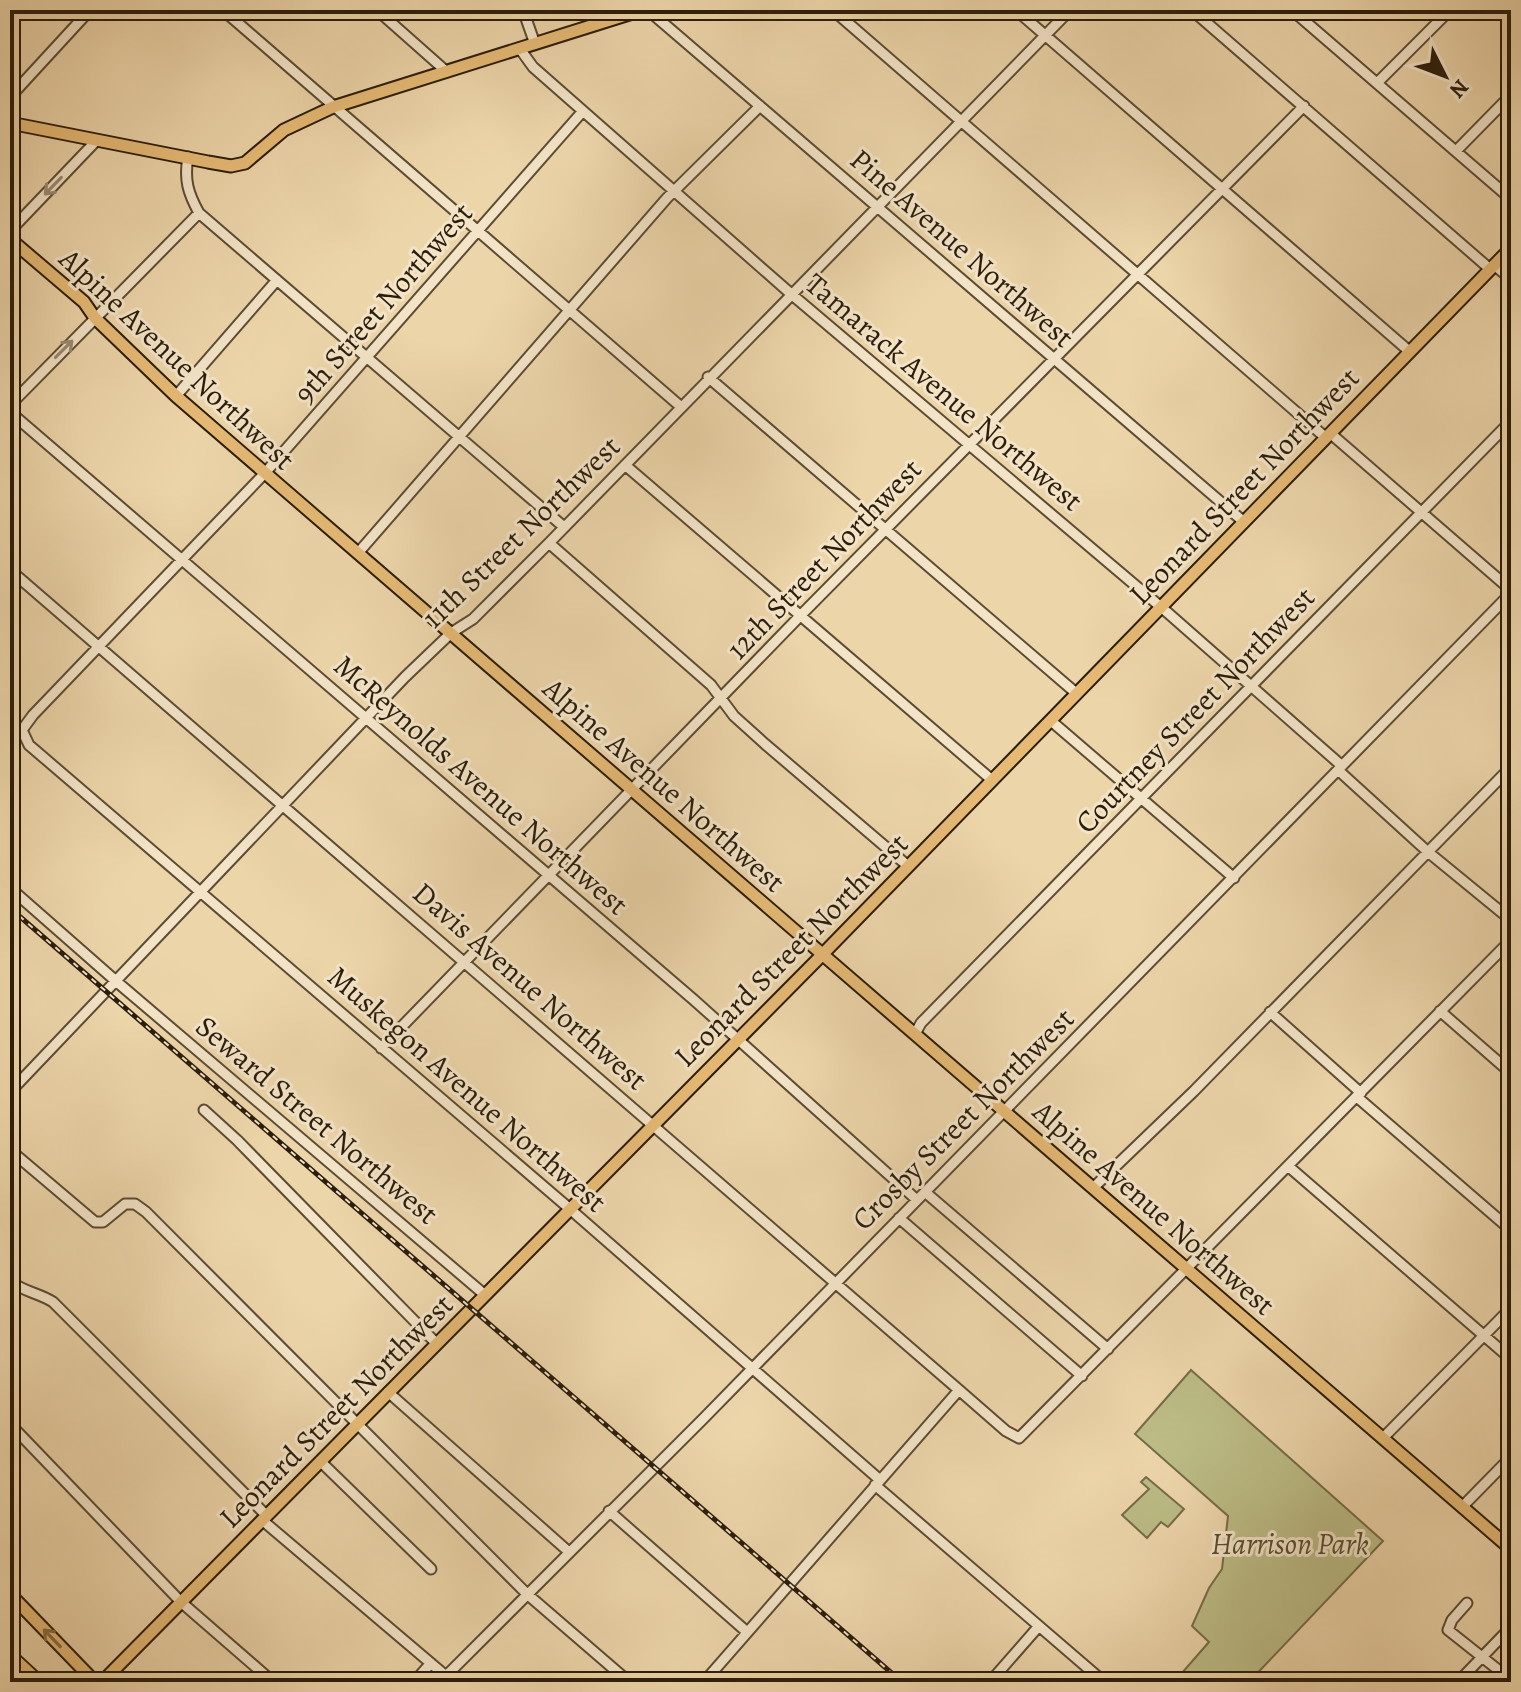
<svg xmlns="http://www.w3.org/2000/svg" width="1521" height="1692" viewBox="0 0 1521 1692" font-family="Alegreya,serif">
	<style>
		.green { fill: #bcbc86; stroke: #746c48; stroke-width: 2 }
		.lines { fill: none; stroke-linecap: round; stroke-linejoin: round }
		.minor-casing { stroke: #5c4b33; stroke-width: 13 }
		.major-casing { stroke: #2b1d0b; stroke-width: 15 }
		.highway-casing { stroke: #2b1d0b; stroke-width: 18 }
		.minor { stroke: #f3e4c8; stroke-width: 9 }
		.major { stroke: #e6ba75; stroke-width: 11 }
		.highway { stroke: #e6ba75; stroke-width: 14 }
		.rail-casing { stroke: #2b1d0b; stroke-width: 5 }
		.rail { stroke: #f3e4c8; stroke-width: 2; stroke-dasharray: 6; stroke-linecap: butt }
		.oneway { stroke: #998a73 }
		.oneway2 { stroke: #886c40 }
		.labels { text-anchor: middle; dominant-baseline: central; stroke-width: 6; stroke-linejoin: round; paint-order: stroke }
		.street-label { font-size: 30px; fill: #2b1d0b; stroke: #f3e4c8 }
		.park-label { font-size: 30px; font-style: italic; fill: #564d30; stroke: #f3e4c8 }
	</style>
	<rect width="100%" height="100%" fill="#edd5aa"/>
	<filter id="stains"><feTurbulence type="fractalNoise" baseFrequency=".0025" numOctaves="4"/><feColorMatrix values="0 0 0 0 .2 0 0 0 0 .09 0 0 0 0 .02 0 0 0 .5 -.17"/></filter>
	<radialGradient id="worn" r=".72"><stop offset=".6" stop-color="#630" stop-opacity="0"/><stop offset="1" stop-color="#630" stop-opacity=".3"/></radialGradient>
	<!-- green -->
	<path class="green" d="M1191,1370L1383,1541L1249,1682H1174L1209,1642L1192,1626L1209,1588L1222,1569L1228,1516L1135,1434Z
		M1146,1477L1184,1509L1168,1527L1161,1522L1147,1538L1122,1515L1149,1489L1141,1482Z"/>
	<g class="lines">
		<defs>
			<path id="minor" d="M223,10L680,406
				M377,10L447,72
				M523,10L535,44
				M648,10L1244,522
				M833,10L1325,437
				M1016,10L1409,351
				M1192,10L1490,269
				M1292,10L1511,199
				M520,49L533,67L790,293L1168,613L1342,766
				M1377,83L1450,10
				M10,97L90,10
				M583,111L265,473L33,715L22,730L29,745L570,1209L880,1480
				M1456,151L1511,95
				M188,157C184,180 188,193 199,213L564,527
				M10,231L97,140
				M1494,265L1511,279
				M708,377L1076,693
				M176,396L277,280
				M10,405L199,213
				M10,412L694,1000L917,1200
				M1330,433L1511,590
				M625,465L992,780
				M549,543L711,685L734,716L765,744L908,866
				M358,553L667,198L760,106
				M10,570L959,1390L1006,1431L1019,1438L1511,940
				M1050,720L1234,878
				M1338,770L1428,852L1511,920
				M10,888L117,982L485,1295
				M1440,1011L1511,1073
				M1270,1012L1361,1093
				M915,1034L921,1023L1511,421
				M381,1048L801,615L1304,106
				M10,1092L405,677L451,633L473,619L549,543L1070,10
				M1357,1097L1511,1230
				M204,1110L237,1140L436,1343
				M10,1150L95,1222H103L125,1204H135L146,1212L527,1594L629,1682
				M1288,1166L1511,1359
				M1094,1187L1194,1091L1511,767
				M925,1192L1108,1349
				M899,1218L1082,1376
				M10,1281C24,1292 39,1293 53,1302L266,1515
				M388,1392L569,1552
				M10,1424L181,1602L273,1682
				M1383,1438L1511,1308
				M320,1461L431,1569
				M875,1485L1104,1682
				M1462,1507L1511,1457
				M609,1511L747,1632
				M262,1520L453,1682
				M1467,1603L1452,1620L1448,1630L1511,1680
				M446,1676L703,1419L1511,593
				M414,1682L431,1663
				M704,1682L959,1390
				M990,1682L1039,1626
				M1458,1682L1511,1627"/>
			<path id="major" d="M10,123L208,162L231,166L245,163L284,130L333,107L642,10
				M10,239L84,302L95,318L176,396L1511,1549
				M10,1594L95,1682
				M102,1682L816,961L1511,248"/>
			<path id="highway" d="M10,1657L37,1682"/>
		</defs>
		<!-- minor casing -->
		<use href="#minor" class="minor-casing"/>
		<!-- major casing -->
		<use href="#major" class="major-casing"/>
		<!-- highway casing -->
		<use href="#highway" class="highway-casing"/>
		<!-- minor -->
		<use href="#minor" class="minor"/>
		<!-- major -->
		<use href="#major" class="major"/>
		<!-- highway -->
		<use href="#highway" class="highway"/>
		<defs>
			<path id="rail" d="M10,908L902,1682"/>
		</defs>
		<!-- rail casing -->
		<use href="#rail" class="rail-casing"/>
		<!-- rail -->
		<use href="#rail" class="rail"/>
	</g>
	<!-- one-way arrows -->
	<defs><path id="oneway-shaft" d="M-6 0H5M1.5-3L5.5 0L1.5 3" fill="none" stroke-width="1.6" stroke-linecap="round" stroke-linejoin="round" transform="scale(2)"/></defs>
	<g class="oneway">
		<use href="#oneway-shaft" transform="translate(53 186) rotate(134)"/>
		<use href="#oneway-shaft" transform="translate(64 349) rotate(-45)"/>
	</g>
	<use class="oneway2" href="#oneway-shaft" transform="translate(52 1638) rotate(-134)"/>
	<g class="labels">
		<!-- street labels -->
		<g class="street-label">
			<text transform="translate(962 248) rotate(41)">Pine Avenue Northwest</text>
			<text transform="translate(383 303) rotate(-49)">9th Street Northwest</text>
			<text transform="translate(177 359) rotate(43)">Alpine Avenue Northwest</text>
			<text transform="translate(944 392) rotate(40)">Tamarack Avenue Northwest</text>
			<text transform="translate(1244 486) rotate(-46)">Leonard Street Northwest</text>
			<text transform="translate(521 532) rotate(-44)">11th Street Northwest</text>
			<text transform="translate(824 559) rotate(-46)">12th Street Northwest</text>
			<text transform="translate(1195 710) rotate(-46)">Courtney Street Northwest</text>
			<text transform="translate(481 785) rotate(41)">McReynolds Avenue Northwest</text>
			<text transform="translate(664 785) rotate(41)">Alpine Avenue Northwest</text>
			<text transform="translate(791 950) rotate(-45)">Leonard Street Northwest</text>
			<text transform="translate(530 986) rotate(41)">Davis Avenue Northwest</text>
			<text transform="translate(467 1089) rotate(41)">Muskegon Avenue Northwest</text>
			<text transform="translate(963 1119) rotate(-45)">Crosby Street Northwest</text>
			<text transform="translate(317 1120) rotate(40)">Seward Street Northwest</text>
			<text transform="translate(1154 1208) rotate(41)">Alpine Avenue Northwest</text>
			<text transform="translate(336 1411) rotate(-45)">Leonard Street Northwest</text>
		</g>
		<!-- park labels -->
		<g class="park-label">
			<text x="1290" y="1544">Harrison Park</text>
		</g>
	</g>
	<!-- margin -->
	<rect width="1521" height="1692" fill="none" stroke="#edd5aa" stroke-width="40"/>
	<rect x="12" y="12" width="1497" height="1668" fill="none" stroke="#2b1d0b" stroke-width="4"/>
	<rect x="20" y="20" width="1481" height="1652" fill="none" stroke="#2b1d0b" stroke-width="2"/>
	<!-- north arrow -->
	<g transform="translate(1445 76) rotate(132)" stroke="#f3e4c8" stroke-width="6" paint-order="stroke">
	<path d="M0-6L14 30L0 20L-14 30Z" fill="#2b1d0b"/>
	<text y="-12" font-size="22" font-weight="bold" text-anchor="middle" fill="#2b1d0b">N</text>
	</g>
	<rect width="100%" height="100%" filter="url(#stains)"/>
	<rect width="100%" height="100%" fill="url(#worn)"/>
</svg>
